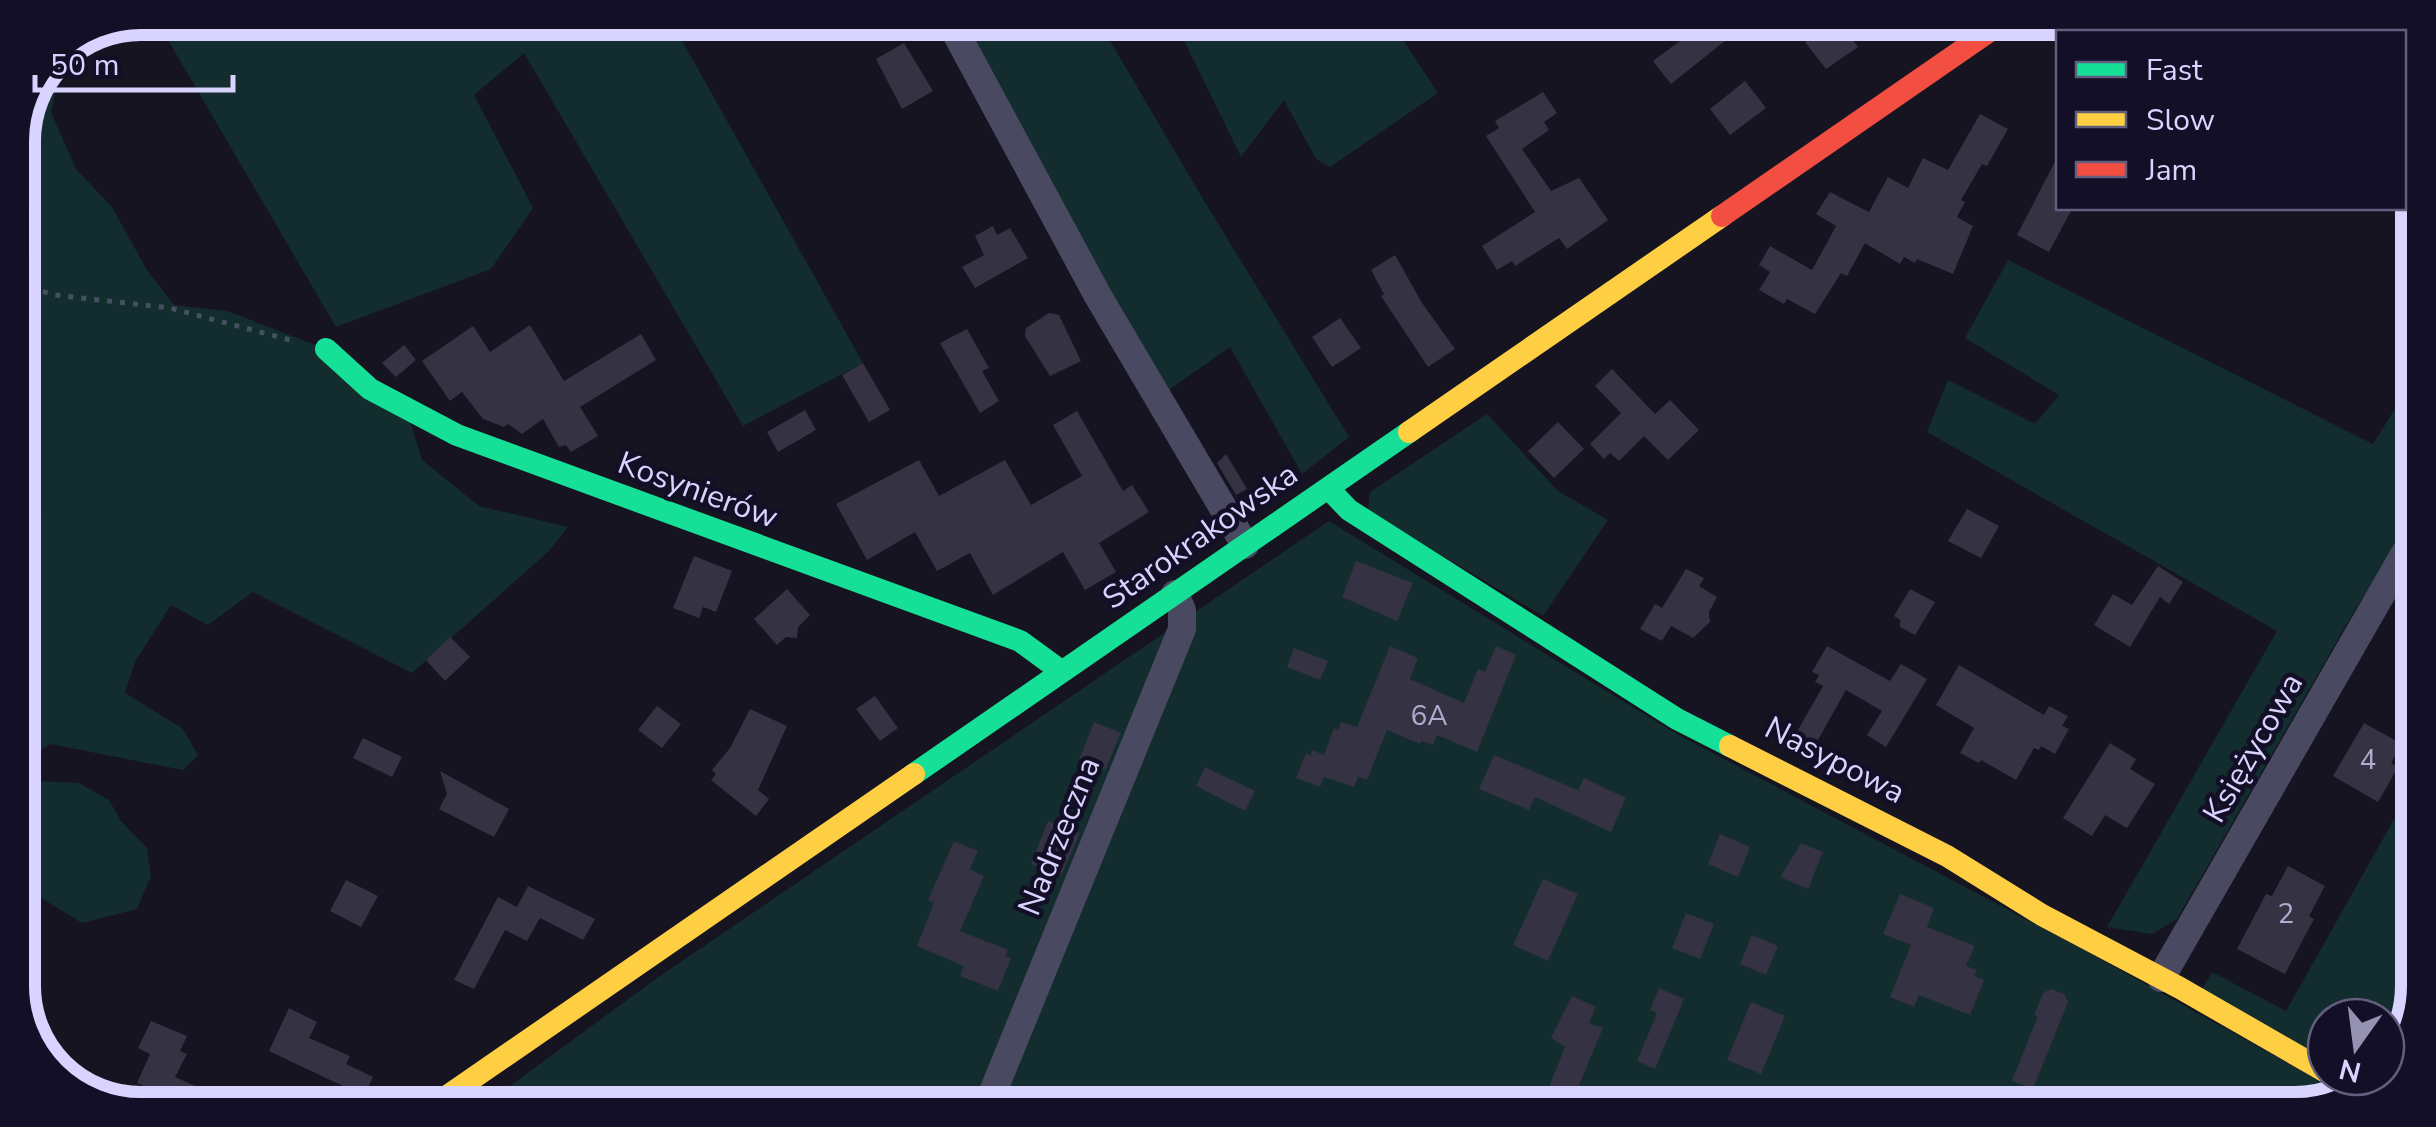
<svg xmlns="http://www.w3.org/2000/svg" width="2436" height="1127" viewBox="0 0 2436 1127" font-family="'Nunito Sans',sans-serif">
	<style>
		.green { fill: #132c2d }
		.building { fill: #343243 }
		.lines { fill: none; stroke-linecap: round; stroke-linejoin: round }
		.path { stroke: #44505f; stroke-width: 5; stroke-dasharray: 5 8; stroke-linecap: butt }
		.street { stroke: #4a4962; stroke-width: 28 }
		.fast { stroke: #16e098; stroke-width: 22 }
		.slow { stroke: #ffcf43; stroke-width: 22 }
		.jam { stroke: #f24e42; stroke-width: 22 }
		.labels { text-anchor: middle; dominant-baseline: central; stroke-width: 9; stroke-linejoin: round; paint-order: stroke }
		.number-label { font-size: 28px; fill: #b0acd0 }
		.street-label { font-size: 32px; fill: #d9d4ff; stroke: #130f26 }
		.rim { fill: none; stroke: #d9d4ff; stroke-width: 12 }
	</style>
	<rect width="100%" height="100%" fill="#161421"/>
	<!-- green -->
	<path class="green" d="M155,18L947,21L949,30L837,23L680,37L863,363L743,426L524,53L474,95L533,208L491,269L336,327Z
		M955,21L1099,22L1203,199L1349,437L1302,474L1230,347L1163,394Z
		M1175,22L1392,23L1438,93L1330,167L1316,159L1284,100L1241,157Z
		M65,49L51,112L76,169L112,207L147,270L174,305L228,311L346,357L406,408L422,460L479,506L568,527L549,551L412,673L253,592L208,625L171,605L135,662L125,693L183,729L198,755L183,770L50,744L18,766V133L54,53Z
		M2008,260L2373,444L2416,375L2414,545L2401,538L2359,603L2177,919L2152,934L2107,927L2277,631L1927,432L1948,380L2035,424L2059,395L1965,338Z
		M1487,414L1558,491L1608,520L1543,616L1368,511L1370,492Z
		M1329,521L1675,733L2086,951L2345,1095L2296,1109L488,1102L657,978Z
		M18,780L79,783L109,800L121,821L147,848L151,876L137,909L82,923L18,884Z
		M2411,789L2409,1034L2386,1062V1017H2326V1060L2202,989L2212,972L2286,1011Z"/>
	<!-- building -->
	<path class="building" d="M1668,24H1746L1671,84L1653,61L1681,40Z
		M1831,25H1842L1858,47L1826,69L1805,42Z
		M904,43L933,91L902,109L876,59Z
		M1745,81L1766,108L1730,135L1710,109Z
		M1543,92L1557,113L1544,122L1549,130L1522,149L1551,191L1579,178L1608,220L1567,249L1559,238L1515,266L1512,261L1497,270L1482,246L1535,212L1486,136L1499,128L1495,121Z
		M1980,114L2008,129L1987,166L1982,164L1961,200L1965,202L1957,217L1973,226L1953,274L1917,259L1915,263L1904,257L1900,264L1865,243L1847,276L1841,273L1815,314L1787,299L1784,304L1759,290L1770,272L1759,265L1770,246L1812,270L1836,226L1816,214L1830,192L1869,212L1888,177L1908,188L1923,158L1948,170Z
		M2058,156V208L2072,209L2049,252L2017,235Z
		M993,226L997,235L1010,228L1028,258L975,288L962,267L984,255L975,236Z
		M1395,255L1422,303L1455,349L1428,367L1381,296L1384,294L1371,270Z
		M1049,313L1059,315L1081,361L1050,376L1025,336L1026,328Z
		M1340,318L1361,348L1332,367L1312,337Z
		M530,325L564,381L641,334L656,360L580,407L598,436L571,452L566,445L559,447L543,419L522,434L508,424L504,427L483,419L462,392L450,401L422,361L473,326L490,352Z
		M967,329L989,368L982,371L999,401L980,413L940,343Z
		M404,345L416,360L396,377L382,363Z
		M863,363L890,410L869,422L842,375Z
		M1612,369L1655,414L1670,400L1699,430L1668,460L1644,436L1619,461L1610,453L1604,459L1590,444L1621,413L1595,386Z
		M805,410L816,430L778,452L767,432Z
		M1077,411L1123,491L1132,485L1149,512L1099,543L1116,572L1085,590L1063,552L993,595L970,553L937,571L915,532L867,560L836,504L919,460L939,496L1005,460L1031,505L1082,476L1053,425Z
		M1558,422L1584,449L1554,478L1528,451Z
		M1226,454L1247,489L1236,495L1217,463Z
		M1967,509L1999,526L1981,558L1948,541Z
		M694,556L732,571L716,612L703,607L699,618L673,608Z
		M1356,561L1413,583L1397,621L1342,597Z
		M2158,566L2183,582L2169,604L2160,597L2130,647L2094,625L2113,594L2132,605Z
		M1686,569L1704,578L1699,586L1717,597L1709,612L1710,622L1693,638L1671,626L1662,641L1640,629L1655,604L1662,608Z
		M787,589L810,615L798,627L797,638L786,637L777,645L754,619Z
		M1910,589L1935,602L1915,635L1900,627V620L1894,616Z
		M450,637L470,657L445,681L426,660Z
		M1390,646L1418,658L1410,679L1464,703L1478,669L1485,672L1496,646L1516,655L1477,752L1437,735L1433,745L1421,741L1420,744L1387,730L1367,780L1358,777L1354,787L1324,777L1320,787L1296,778L1306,753L1311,755L1312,750L1324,755L1334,728L1338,730L1341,722L1357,727Z
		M1827,646L1890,681L1901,664L1927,679L1886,747L1867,735L1882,711L1846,690L1814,747L1794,737L1823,686L1815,682L1819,675L1812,672Z
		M1294,648L1328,661L1320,680L1287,667Z
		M1959,665L2044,715L2049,706L2068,716L2062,726L2069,729L2055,754L2041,746L2039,750L2034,748L2016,780L1981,760L1979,763L1960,753L1974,728L1936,705Z
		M875,696L898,728L880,741L856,709Z
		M657,706L681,724L662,748L638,730Z
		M750,709L787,726L758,790L769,799L756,816L711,780L716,774L712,770L730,748Z
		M1094,722L1121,733L1105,770L1079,760Z
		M2364,723L2402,744L2391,763L2398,767L2378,802L2333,776Z
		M363,738L402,757L392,777L353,758Z
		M2110,743L2136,759L2130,769L2155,784L2127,828L2105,815L2092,836L2063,818Z
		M1494,755L1578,790L1584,778L1626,798L1611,832L1535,797L1529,810L1479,789Z
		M1205,767L1255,791L1245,811L1196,786Z
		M440,771L509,809L494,837L439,809L447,794Z
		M1048,821L1080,833L1061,876L1031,864Z
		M1720,834L1750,847L1738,877L1708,864Z
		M954,841L978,851L970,869L984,876L960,931L1008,950L1005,956L1011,958L998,991L960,976L964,966L917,946L934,903L928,900Z
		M1801,843L1823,852L1808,889L1780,877Z
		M2288,866L2325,886L2309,916L2314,919L2285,974L2237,949L2266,894L2272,896Z
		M1543,879L1578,894L1548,961L1513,945Z
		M346,880L378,896L361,927L330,911Z
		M528,886L595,919L583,940L540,918L527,941L505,930L474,989L454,980L498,897L517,907Z
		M1900,894L1934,908L1927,927L1975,946L1966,966L1977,970L1974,976L1984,980L1970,1015L1919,995L1914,1007L1890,997L1911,945L1883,934Z
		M1686,913L1714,924L1700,959L1672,948Z
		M1752,935L1778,946L1766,975L1740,964Z
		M1659,988L1684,999L1655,1069L1637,1061L1657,1013L1650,1010Z
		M2051,989L2064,994L2068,1002L2033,1089L2012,1081L2038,1016L2034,1015L2043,993Z
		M1572,996L1596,1007L1589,1023L1603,1028L1571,1104L1546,1094L1565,1047L1551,1038Z
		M1751,1002L1785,1016L1761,1074L1727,1060Z
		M289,1008L317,1022L309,1038L350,1056L346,1064L373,1077L364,1096L269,1051Z
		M151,1021L187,1036L180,1051L187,1054L175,1077L228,1100H173L137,1083L150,1054L138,1048Z"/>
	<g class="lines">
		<!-- path -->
		<path class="path" d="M18,284L55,295L170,308L294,341"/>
		<!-- street -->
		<path class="street" d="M957,35L1098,296L1245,545
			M2161,978L2405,553
			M2335,1077L2359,1090
			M988,1104L1182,629V610L1175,594"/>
		<!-- fast -->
		<path class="fast" d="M326,349L370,389L457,435L1020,641L1061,671
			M1328,488L1349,510L1677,719L1730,746
			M914,774L1409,432"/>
		<!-- slow -->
		<path class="slow" d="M1409,432L1722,216
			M1730,746L1947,856L2042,915L2180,988L2326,1072
			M440,1101L914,774"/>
		<!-- jam -->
		<path class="jam" d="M1722,216L1997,26"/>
	</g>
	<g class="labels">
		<!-- number labels -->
		<g class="number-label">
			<text x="1429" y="716">6A</text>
			<text x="2368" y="760">4</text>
			<text x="2286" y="914">2</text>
		</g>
		<!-- street labels -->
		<g class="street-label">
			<text transform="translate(698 490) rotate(20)">Kosynierów</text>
			<text transform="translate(1200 536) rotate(-35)">Starokrakowska</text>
			<text transform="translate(2253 748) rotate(-60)">Księżycowa</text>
			<text transform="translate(1835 760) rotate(27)">Nasypowa</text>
			<text transform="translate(1059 836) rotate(-68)">Nadrzeczna</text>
		</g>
	</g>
	<!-- crop -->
	<path d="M0 0H2436V1127H0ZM141 35H2295A106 106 0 0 1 2401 141V986A106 106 0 0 1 2295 1092H141A106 106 0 0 1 35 986V141A106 106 0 0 1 141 35Z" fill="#130f26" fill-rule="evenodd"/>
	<path class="rim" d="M141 35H2295A106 106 0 0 1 2401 141V986A106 106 0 0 1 2295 1092H141A106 106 0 0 1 35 986V141A106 106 0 0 1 141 35Z"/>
	<!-- legend -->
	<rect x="2056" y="30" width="350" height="180" fill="#130f26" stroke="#625e7d" stroke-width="2.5"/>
	<rect x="2076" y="62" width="50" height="15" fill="#16e098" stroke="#625e7d" stroke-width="2.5"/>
	<text x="2146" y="80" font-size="30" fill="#d9d4ff">Fast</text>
	<rect x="2076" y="112" width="50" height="15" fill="#ffcf43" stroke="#625e7d" stroke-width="2.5"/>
	<text x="2146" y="130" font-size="30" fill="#d9d4ff">Slow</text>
	<rect x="2076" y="162" width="50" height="15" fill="#f24e42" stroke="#625e7d" stroke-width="2.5"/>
	<text x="2146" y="180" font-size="30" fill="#d9d4ff">Jam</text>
	<!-- north arrow -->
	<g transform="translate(2356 1047) rotate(194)"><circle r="48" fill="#130f26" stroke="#625e7d" stroke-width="2.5"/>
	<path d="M0-8L18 38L0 25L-18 38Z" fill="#9591b1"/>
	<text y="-15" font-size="28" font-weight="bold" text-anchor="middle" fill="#d9d4ff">N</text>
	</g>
	<!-- scale -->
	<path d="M35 75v15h198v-15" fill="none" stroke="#d9d4ff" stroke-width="5"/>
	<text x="50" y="75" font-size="30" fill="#d9d4ff" stroke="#130f26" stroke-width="8" paint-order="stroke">50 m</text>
</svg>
